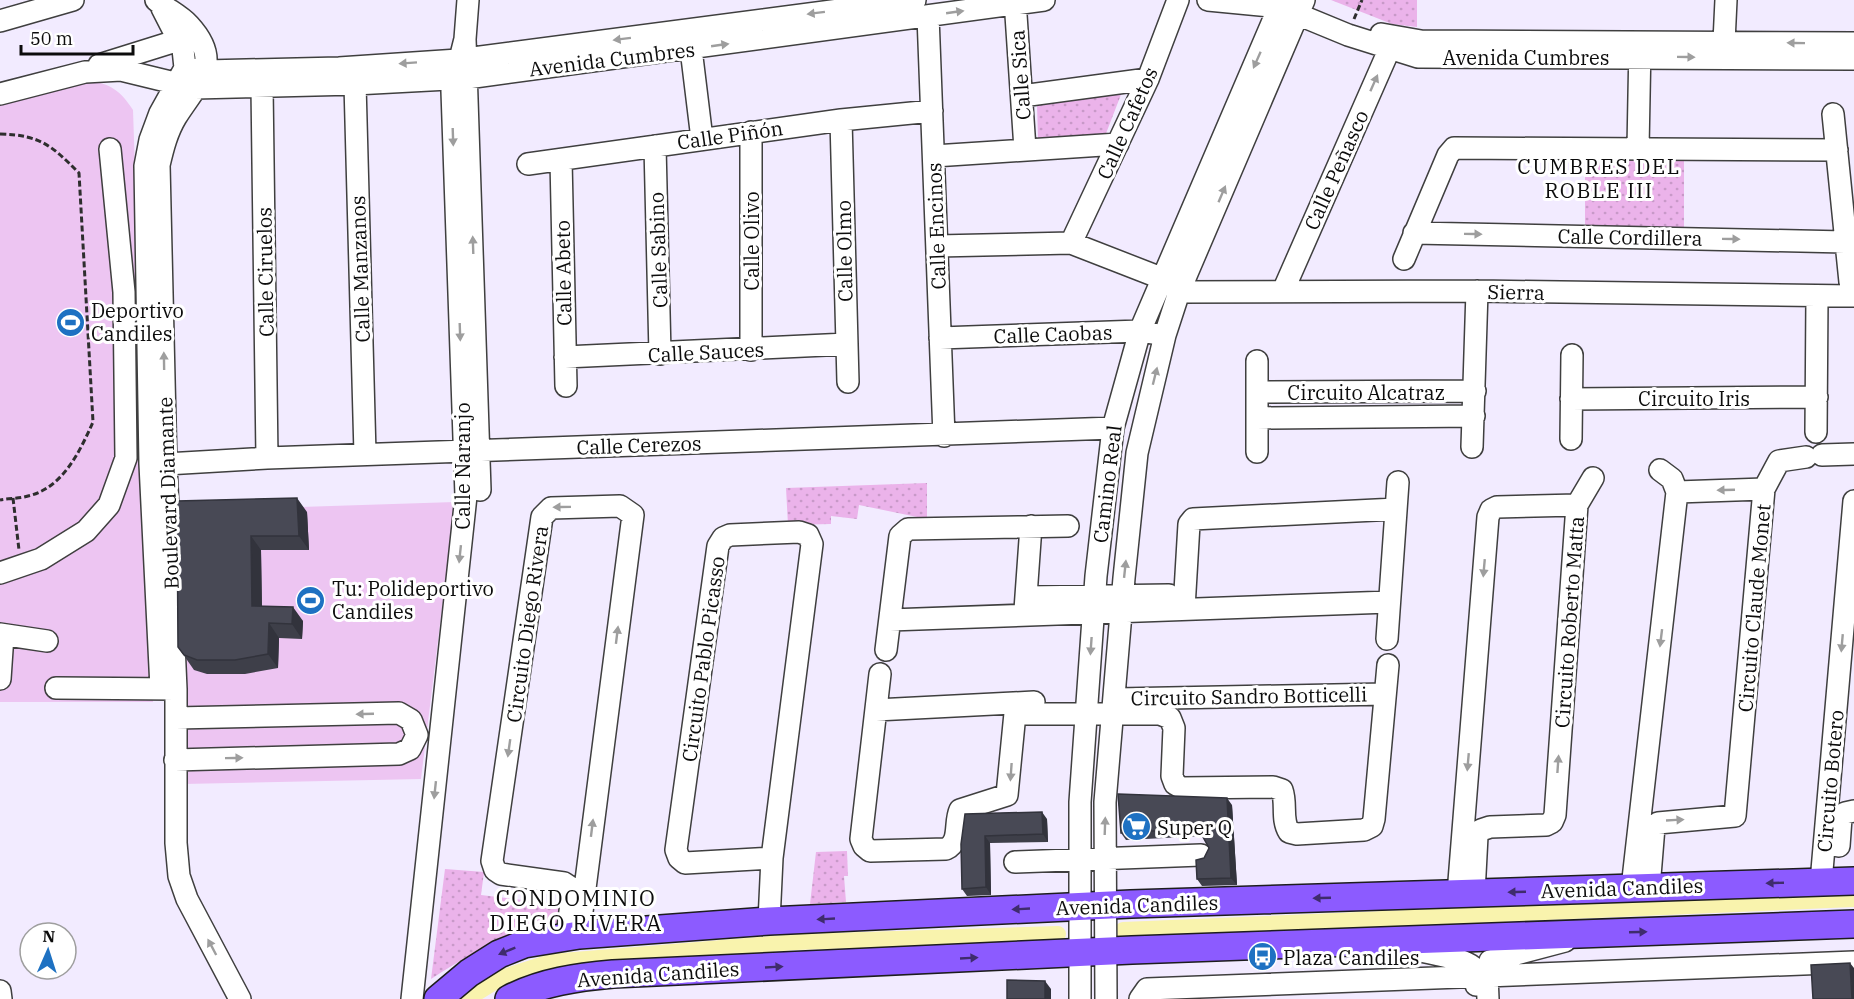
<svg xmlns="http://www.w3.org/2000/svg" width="1854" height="999" viewBox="0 0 1854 999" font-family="'IBM Plex Serif',serif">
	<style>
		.park { fill: url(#park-dots) }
		.pitch { fill: #edc5f2 }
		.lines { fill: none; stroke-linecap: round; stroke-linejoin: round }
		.canal { stroke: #f9f3ad; stroke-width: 16 }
		.minor-casing { stroke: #3f3f3f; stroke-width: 24 }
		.major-casing { stroke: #1d1d1d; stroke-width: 30 }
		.path { stroke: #2e2e2e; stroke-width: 3; stroke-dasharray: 6 3; stroke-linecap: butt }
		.minor { stroke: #fff; stroke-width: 21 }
		.major { stroke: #8c5bff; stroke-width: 27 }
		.wall { fill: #3e3f49 }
		.shaded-wall { fill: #32333c }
		.building { fill: #484955; stroke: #32333c; stroke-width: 1.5 }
		.oneway { fill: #9e9e9e }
		.oneway2 { fill: #3f2c6d }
		.labels { text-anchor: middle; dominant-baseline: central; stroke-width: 6; stroke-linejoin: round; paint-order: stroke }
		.street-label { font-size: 20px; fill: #0c0c0c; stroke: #fff }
		.poi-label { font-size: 20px; fill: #0c0c0c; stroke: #fff; text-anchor: start }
		.neighbourhood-label { font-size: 21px; letter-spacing: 1.5px; fill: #0c0c0c; stroke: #fff }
		.quarter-label { font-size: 22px; letter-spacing: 1.5px; fill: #0c0c0c; stroke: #fff }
	</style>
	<defs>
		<pattern id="park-dots" width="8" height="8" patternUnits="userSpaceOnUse" patternTransform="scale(1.5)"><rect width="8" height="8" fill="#ebb3ea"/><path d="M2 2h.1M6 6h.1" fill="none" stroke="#c899c8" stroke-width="1.8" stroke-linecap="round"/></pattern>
	</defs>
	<rect width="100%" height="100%" fill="#f2ebff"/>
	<!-- park -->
	<path class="park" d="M1331,0H1417V27L1392,24Z
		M1122,92L1105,136L1038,138L1037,105Z
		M1585,156L1684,157V231L1585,230Z
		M927,483V519L859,505L857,519L831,516V524L788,525L786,488Z
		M847,851L848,876H844L846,902L810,904L816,852Z
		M445,869L484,872L481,895L565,905V922C514,928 473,952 431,979Z"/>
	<!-- pitch -->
	<path class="pitch" d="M88,81C110,83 121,91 133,110L153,702H0V105Z
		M455,502L421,779L183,784L175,511Z"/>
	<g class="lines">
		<!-- canal -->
		<path class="canal" d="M1123,930L1854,899
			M467,999L501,978L550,962L796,942L1058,934"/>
		<defs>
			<path id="minor" d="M156,0C166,9 180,15 189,25C224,63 198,82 176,117C167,132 163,148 159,165L166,464L176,689V843L179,876L187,899L240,999
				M468,0L465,39L480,490
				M1015,0L1025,149
				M1208,0L1280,7L1348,35L1418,57L1854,59
				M928,16L944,436
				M0,21L73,0
				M1381,34L1421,41L1854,43
				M1724,42L1726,0
				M691,49L702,139
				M99,65L179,40
				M185,68L206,71L339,68L458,60L915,0
				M355,84L365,454
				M262,87L267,458
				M0,94L85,72L121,70L195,88L355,84L467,78L1044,0
				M1022,96L1148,79
				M1833,114L1850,282
				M841,120L848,382
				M655,146L660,354
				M1638,148L1640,44
				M934,156L1118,144
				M561,160L566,386
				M528,164L841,120L932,111
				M1414,233L1845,242
				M1071,243L1148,79L1178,0
				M937,246L1071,243L1161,278
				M1404,259L1448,155L1454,148L1837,150
				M1283,291L1389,50
				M1179,292L1477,291L1854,296
				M940,338L1140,331L1152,333
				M751,350V132
				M565,357L847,344
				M1257,392L1475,391
				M1571,399L1817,397
				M1257,418L1474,416
				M1816,432L1817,297
				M1571,439L1572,355
				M1472,447L1477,291
				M1257,452V361
				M1822,455L1854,454
				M166,464L267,458L1113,428
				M1660,470L1672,479L1677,492
				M1764,489L1779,461L1806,457
				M0,573L41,559L86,531L109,505L126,458L124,292L110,149
				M1026,597L1169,595
				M1184,608L1189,524L1193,519L1396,509
				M1025,610L1031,526
				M890,620L1389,602
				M0,634L47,641
				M1387,639L1398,482
				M886,650L900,536L908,529L1068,526
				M880,674L861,839L864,846L870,851L946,849C961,842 954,823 960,810L1007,795L1016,703
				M0,679L3,635
				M56,688L175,689
				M161,688L150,464L145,166L150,140L160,113L185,68L183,49L162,8
				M1117,699L1385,694
				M876,710L1034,702
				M1016,714H1160L1170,718L1174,728L1172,776L1175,784L1182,788L1273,787L1282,790C1287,804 1281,819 1289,832L1297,834L1364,830L1372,826L1374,819L1388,665
				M175,760L399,754L410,749L417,735L411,720L399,713L176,718
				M1839,846L1841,818L1845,813L1854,811
				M1015,862L1201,855
				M1821,882L1854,501
				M1632,888L1677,492L1764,489L1735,816L1658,823L1654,827L1649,888
				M1474,893L1477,836L1481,830L1490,827L1546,825L1552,822L1555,815L1577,505L1593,478
				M1458,894L1488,517L1491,510L1497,507L1577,505
				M769,921L772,858L812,544L808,535L799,532L730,535L723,538L718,546L676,850L679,858L685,863L772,858
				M567,936L572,895L570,887L564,883L501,874L495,870L492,861L542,517L551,508L620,506L633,515L579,935
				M1395,944C1417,953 1458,955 1473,967L1476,985
				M0,991L1,999
				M412,999L466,496L452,91L465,39
				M1080,999V802L1096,576L1113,428L1140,331L1282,0
				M1106,999L1105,802L1124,578L1137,453L1165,335L1179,292L1304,0
				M1140,999L1147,989L1854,962
				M1488,999L1487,975L1490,961L1565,941"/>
			<path id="major" d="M438,999L469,973L499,954L524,944L579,935L769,921L1131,904L1854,881
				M509,999C542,982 578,977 613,974L1132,950L1854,924"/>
		</defs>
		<!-- minor casing -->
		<use href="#minor" class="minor-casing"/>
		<!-- major casing -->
		<use href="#major" class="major-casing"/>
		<!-- path -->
		<path class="path" d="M1354,19L1362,0
			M0,134C41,135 52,146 79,173L93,422C80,451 63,488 28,496C19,499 9,498 0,500
			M13,498L19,550"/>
		<!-- minor -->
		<use href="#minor" class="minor"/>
		<!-- major -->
		<use href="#major" class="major"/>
	</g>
	<!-- wall -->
	<path class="wall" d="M177,501L307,512L309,550H261L262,606L303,621L302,639L279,638L278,668L245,674H207L194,670L178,647Z
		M1232,805L1237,885L1202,886L1197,879L1209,848L1203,836L1126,840L1121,833Z
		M965,814L1047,819L1048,842L990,843L991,895L967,896L962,889Z"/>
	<!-- shaded-wall -->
	<path class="shaded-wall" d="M297,498L307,512L309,550L299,536Z
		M251,536L261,550L262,620L252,606Z
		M293,607L303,621L302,639L292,624Z
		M269,623L279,638L278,668L268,654Z
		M1227,798L1232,805L1237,885L1231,878Z
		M1042,812L1047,819L1048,842L1043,834Z
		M985,836L990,843L991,895L986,887Z
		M1850,963L1854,968V999H1852Z
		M1045,981L1051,989V999H1045Z"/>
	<!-- building -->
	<path class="building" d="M297,498L299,536H251L252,606L293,607L292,624L269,623L268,654L235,660H197L184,655L178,647L177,501Z
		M1118,794L1227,798L1231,878L1197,879L1196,860L1204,858L1209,848L1203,837L1202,828L1121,833Z
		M1042,812L1043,834L985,836L986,887L962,889L961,844L965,814Z
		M1850,963L1852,999H1813L1811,965Z
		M1007,980L1045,981V999H1007Z"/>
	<!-- one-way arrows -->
	<defs><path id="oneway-solid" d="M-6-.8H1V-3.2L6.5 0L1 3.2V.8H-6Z" transform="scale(1.5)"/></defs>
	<g class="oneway">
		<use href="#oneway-solid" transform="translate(955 12) rotate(-8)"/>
		<use href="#oneway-solid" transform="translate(816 13) rotate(173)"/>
		<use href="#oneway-solid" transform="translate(622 39) rotate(173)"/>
		<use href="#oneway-solid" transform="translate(1796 43) rotate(-179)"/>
		<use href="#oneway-solid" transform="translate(720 45) rotate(-8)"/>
		<use href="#oneway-solid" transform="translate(1686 57) rotate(1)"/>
		<use href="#oneway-solid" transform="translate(1257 60) rotate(114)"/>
		<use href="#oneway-solid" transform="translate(408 63) rotate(176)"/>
		<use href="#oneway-solid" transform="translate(1374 83) rotate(-66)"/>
		<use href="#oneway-solid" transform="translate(453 137) rotate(88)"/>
		<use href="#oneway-solid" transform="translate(1222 194) rotate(-67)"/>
		<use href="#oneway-solid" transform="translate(1473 234) rotate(1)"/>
		<use href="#oneway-solid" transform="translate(1731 239) rotate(1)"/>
		<use href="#oneway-solid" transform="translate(473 245) rotate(-92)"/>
		<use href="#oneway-solid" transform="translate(460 332) rotate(88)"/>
		<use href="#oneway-solid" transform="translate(164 361) rotate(-91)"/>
		<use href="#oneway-solid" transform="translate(1155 376) rotate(-76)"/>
		<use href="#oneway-solid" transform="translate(1726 490) rotate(178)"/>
		<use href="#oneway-solid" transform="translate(562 507) rotate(179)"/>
		<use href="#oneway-solid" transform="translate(460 554) rotate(96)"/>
		<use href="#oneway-solid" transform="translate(1484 568) rotate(95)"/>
		<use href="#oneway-solid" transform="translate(1125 569) rotate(-84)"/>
		<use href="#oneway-solid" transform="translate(617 635) rotate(-83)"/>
		<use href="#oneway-solid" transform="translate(1661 638) rotate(97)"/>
		<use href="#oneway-solid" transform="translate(1842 643) rotate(95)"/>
		<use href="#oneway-solid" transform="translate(1091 646) rotate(94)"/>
		<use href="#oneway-solid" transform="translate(365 714) rotate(178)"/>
		<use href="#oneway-solid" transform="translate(509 748) rotate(98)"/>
		<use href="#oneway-solid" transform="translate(234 758) rotate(-1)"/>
		<use href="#oneway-solid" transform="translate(1468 762) rotate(95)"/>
		<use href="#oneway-solid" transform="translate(1558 764) rotate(-86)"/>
		<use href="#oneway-solid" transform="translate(1011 772) rotate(94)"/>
		<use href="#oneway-solid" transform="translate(435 790) rotate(96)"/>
		<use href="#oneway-solid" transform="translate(1675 820) rotate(-3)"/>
		<use href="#oneway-solid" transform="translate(1105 826) rotate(-88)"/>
		<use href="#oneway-solid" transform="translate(592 828) rotate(-83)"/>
		<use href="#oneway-solid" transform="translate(212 947) rotate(-118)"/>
	</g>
	<g class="oneway2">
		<use href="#oneway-solid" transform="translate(1775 883) rotate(178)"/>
		<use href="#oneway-solid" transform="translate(1517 892) rotate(178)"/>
		<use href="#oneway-solid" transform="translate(1322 898) rotate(178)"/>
		<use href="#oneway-solid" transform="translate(1021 909) rotate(177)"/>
		<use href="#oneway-solid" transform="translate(826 919) rotate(177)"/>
		<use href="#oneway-solid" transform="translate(1638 932) rotate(-2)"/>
		<use href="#oneway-solid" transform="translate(507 951) rotate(158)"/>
		<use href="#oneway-solid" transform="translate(969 958) rotate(-3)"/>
		<use href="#oneway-solid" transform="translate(774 967) rotate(-3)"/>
	</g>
	<!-- icons -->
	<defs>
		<symbol id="stadium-disc" viewBox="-11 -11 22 22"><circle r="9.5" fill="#1e71c2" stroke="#fff"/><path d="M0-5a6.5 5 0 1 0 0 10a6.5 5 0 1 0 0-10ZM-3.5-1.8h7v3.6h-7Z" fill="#fff"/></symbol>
		<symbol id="supermarket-disc" viewBox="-11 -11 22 22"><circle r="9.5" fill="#1e71c2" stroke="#fff"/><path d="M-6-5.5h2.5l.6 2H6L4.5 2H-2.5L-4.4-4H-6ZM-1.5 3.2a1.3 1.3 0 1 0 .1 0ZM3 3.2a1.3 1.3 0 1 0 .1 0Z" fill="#fff"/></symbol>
		<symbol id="bus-disc" viewBox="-11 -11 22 22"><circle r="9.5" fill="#1e71c2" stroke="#fff"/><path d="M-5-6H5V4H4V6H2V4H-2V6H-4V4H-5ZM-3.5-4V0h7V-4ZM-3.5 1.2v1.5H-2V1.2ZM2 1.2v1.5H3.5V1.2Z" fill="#fff"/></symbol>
	</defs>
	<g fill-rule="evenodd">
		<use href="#stadium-disc" x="54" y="306" width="33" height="33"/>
		<use href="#stadium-disc" x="294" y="584" width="33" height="33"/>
		<use href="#supermarket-disc" x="1120" y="810" width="33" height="33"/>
		<use href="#bus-disc" x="1246" y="940" width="33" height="33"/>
	</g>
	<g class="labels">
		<!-- street labels -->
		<g class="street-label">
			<text x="1526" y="57">Avenida Cumbres</text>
			<text transform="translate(612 59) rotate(-7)">Avenida Cumbres</text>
			<text transform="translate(1020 75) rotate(-94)">Calle Sica</text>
			<text transform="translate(1127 123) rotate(-66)">Calle Cafetos</text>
			<text transform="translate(730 135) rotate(-8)">Calle Piñón</text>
			<text transform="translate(1336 170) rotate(-66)">Calle Peñasco</text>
			<text transform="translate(936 226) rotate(-92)">Calle Encinos</text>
			<text transform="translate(1630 237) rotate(1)">Calle Cordillera</text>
			<text transform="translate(751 241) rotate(-90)">Calle Olivo</text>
			<text transform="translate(658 250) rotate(-92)">Calle Sabino</text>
			<text transform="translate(844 251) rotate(-91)">Calle Olmo</text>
			<text transform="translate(360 269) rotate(-92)">Calle Manzanos</text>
			<text transform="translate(265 272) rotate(-91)">Calle Ciruelos</text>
			<text transform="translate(563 273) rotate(-91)">Calle Abeto</text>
			<text transform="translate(1516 292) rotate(1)">Sierra</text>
			<text transform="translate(1053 334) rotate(-2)">Calle Caobas</text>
			<text transform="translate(706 352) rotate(-3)">Calle Sauces</text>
			<text x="1366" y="392">Circuito Alcatraz</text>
			<text x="1694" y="398">Circuito Iris</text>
			<text transform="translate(639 445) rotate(-2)">Calle Cerezos</text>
			<text transform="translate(462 466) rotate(-90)">Calle Naranjo</text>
			<text transform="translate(1107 484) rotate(-83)">Camino Real</text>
			<text transform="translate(168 493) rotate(-92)">Boulevard Diamante</text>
			<text transform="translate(1754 608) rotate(-85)">Circuito Claude Monet</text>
			<text transform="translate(1569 622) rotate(-86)">Circuito Roberto Matta</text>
			<text transform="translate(527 624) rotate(-82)">Circuito Diego Rivera</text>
			<text transform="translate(703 659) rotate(-82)">Circuito Pablo Picasso</text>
			<text transform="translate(1249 696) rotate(-1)">Circuito Sandro Botticelli</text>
			<text transform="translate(1830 781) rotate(-85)">Circuito Botero</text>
			<text transform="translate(1622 888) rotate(-2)">Avenida Candiles</text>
			<text transform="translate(1137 905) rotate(-2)">Avenida Candiles</text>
			<text transform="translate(658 974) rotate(-4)">Avenida Candiles</text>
		</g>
		<!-- poi labels -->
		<g class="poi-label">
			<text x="91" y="310">Deportivo<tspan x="91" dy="23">Candiles</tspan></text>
			<text x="332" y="588">Tu: Polideportivo<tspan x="332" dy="23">Candiles</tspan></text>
			<text x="1157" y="827">Super Q</text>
			<text x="1283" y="957">Plaza Candiles</text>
		</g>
		<!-- neighbourhood labels -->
		<g class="neighbourhood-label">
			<text x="1599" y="166">CUMBRES DEL<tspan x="1599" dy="24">ROBLE III</tspan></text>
		</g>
		<!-- quarter labels -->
		<g class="quarter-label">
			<text x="576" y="897">CONDOMINIO<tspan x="576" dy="25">DIEGO RIVERA</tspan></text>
		</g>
	</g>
	<!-- north arrow -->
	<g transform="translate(48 951) rotate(3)"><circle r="28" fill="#ffffff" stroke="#9e9e9e" stroke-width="1.5"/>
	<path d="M0-4.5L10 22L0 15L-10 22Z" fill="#1e71c2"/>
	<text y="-9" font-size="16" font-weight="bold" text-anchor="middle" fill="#0c0c0c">N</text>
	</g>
	<!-- scale -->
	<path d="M21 45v9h112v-9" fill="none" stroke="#0c0c0c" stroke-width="3"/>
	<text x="30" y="45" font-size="18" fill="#0c0c0c" stroke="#ffffff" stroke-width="4.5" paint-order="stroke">50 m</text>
</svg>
